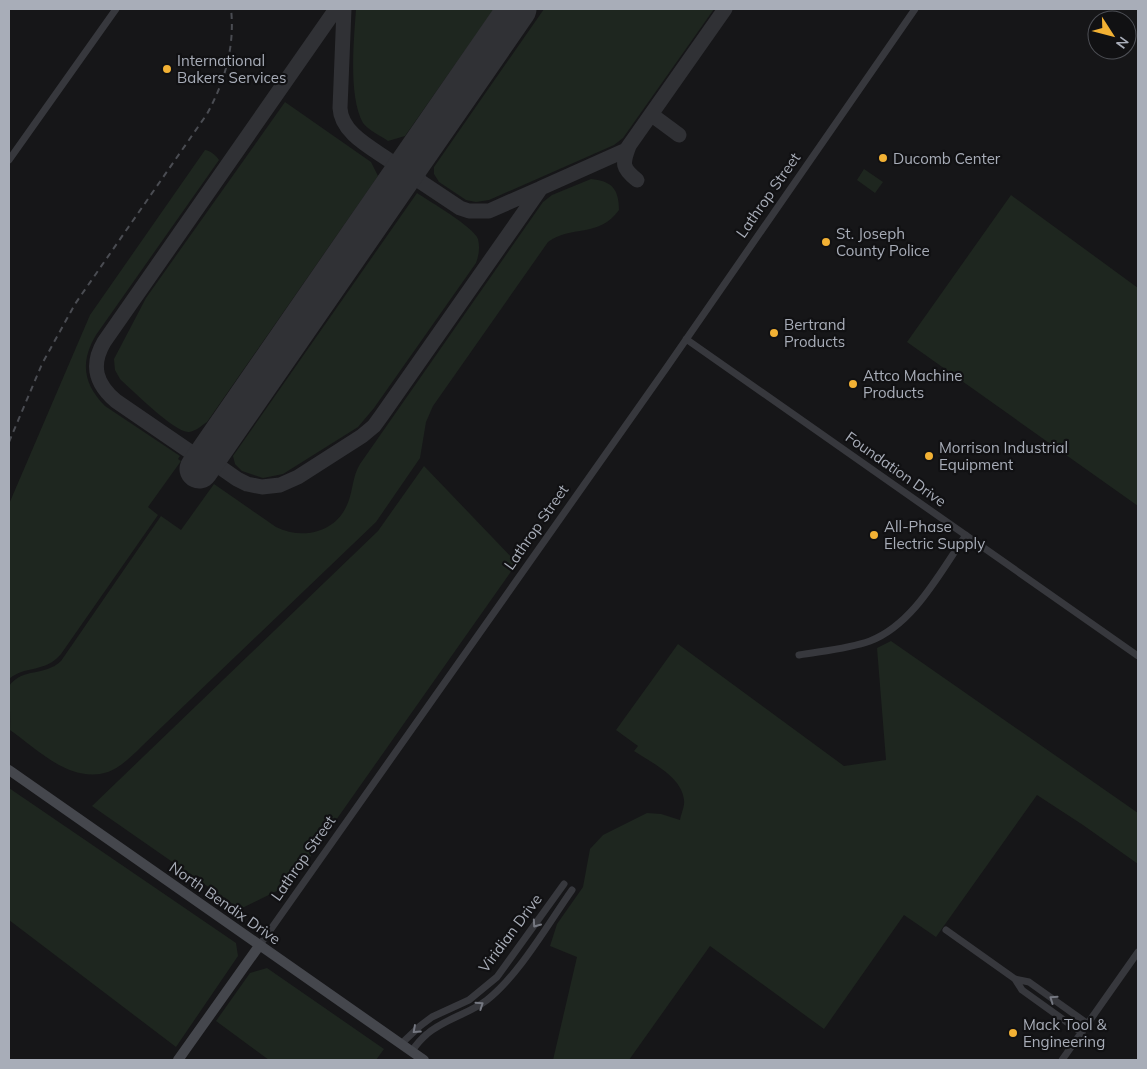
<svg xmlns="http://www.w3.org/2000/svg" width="1147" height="1069" viewBox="0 0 1147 1069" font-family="Mulish,sans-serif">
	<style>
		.green { fill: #1e261f }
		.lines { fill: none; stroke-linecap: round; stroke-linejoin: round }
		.taxiway { stroke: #303135; stroke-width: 15 }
		.runway { stroke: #303135; stroke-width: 39 }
		.street { stroke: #37383d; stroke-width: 7 }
		.secondary { stroke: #45474d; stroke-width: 10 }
		.rail { stroke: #4a4c52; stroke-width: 2; stroke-dasharray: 6 5; stroke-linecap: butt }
		.oneway { stroke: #757881 }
		.poi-dot { fill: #f2b134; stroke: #111113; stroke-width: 2 }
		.labels { text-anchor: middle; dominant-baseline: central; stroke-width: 4.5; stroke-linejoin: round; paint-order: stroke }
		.poi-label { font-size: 15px; fill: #a8adb8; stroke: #111113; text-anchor: start }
		.street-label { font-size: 15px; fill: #a8adb8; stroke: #111113 }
	</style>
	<rect width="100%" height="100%" fill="#161618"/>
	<!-- green -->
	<path class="green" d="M356,9H494L405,136L388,141C381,136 368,130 363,123C348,96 354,39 356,9Z
		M544,9H714L623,138L614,145L489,200L476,202L466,200L439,182L434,174V167Z
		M285,102L371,162L378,176L207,422C201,426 196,431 189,432C175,433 132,390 120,379L115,370L114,359L146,298Z
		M205,150C209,150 217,156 219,160L96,335C80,362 83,384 105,406L180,456L178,459L181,461L148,507L158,515L61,654C45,673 26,665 9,679V504L90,315Z
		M864,169L883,182L875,193L857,180Z
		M591,179C611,181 619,188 619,210C599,238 570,225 548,242L433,406L426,422L420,458L376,522L142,746C132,756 121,767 108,772C71,784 38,750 10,730C11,715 9,701 9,686C23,667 44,677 61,661L161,516L181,530L214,484L276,527C302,540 335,533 347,505C353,492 352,477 360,464L543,202L552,195Z
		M417,193C429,201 474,227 478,239C480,247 479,255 476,263L374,408L358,427L283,474L263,478L242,471L235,464L233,456Z
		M1011,195L1138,288V506L907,342Z
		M424,466L517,563L291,884L240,909L92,806L378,531Z
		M891,641L1138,813V864L1083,825L1037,795L936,937L904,915L824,1029L710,946L629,1060H553L577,957L550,946L557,924L583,887L590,849L603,835L647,813L661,814L680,820C681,814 685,806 684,800C682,777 652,763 634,751L638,746L616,730L678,644L844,766L886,760L877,648Z
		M9,788L236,943L238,956L176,1047L9,920Z
		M267,968L384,1049L376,1060H269L216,1021L250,973Z"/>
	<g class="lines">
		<!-- taxiway -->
		<path class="taxiway" d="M344,9L340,108C341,134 374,149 393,163L403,162L418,151
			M652,115L679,135
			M629,146C622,164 622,168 637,180
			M418,151L415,169L416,175L421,182L460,208L469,211H489L539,189
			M207,458L237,479L247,484L262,487L280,485L298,477L362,436L374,426L382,415L541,188L626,150L725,9
			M205,462L116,401C96,384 90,366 104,342L336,9"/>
		<!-- runway -->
		<path class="runway" d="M199,469L517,9"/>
		<!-- street -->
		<path class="street" d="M9,160L116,9
			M686,339L1138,656
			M799,655C822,651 848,649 870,641C914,624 940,572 966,535
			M946,930L1015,979L1029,982L1088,1024
			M259,946L667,367L915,9
			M1015,979L1022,990L1082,1033
			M401,1044L420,1026L432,1017L469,1000L497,977L564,884
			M412,1051C416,1045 421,1039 427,1034C444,1019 469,1014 487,1000C519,975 548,924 572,890
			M1062,1060L1138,952"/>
		<!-- secondary -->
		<path class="secondary" d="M9,770L424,1060
			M178,1060L259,946"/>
		<!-- rail -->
		<path class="rail" d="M9,442L42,364L75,304L207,114C225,81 235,46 231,9"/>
	</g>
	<!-- one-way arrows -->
	<defs><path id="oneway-chevron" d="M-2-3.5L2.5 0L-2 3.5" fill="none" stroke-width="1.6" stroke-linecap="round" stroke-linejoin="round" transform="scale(1.25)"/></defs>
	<g class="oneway">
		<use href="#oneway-chevron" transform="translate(536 924) rotate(125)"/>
		<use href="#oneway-chevron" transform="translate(1053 999) rotate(-145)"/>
		<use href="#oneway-chevron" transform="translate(480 1005) rotate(-34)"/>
		<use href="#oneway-chevron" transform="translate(416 1030) rotate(138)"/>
	</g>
	<!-- markers -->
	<g class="poi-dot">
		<circle cx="167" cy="69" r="5"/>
		<circle cx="883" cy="158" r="5"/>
		<circle cx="826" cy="242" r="5"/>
		<circle cx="774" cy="333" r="5"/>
		<circle cx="853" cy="384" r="5"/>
		<circle cx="929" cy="456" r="5"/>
		<circle cx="874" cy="535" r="5"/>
		<circle cx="1013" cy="1033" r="5"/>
	</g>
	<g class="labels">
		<!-- poi labels -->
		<g class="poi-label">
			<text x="177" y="60">International<tspan x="177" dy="17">Bakers Services</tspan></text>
			<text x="893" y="158">Ducomb Center</text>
			<text x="836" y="233">St. Joseph<tspan x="836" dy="17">County Police</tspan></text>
			<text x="784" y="324">Bertrand<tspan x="784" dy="17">Products</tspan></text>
			<text x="863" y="375">Attco Machine<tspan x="863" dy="17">Products</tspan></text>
			<text x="939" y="447">Morrison Industrial<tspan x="939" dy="17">Equipment</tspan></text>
			<text x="884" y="526">All-Phase<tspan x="884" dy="17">Electric Supply</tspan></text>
			<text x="1023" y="1024">Mack Tool &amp;<tspan x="1023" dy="17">Engineering</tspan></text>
		</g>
		<!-- street labels -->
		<g class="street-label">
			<text transform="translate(768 195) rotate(-55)">Lathrop Street</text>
			<text transform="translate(896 469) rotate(35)">Foundation Drive</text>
			<text transform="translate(536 527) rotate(-55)">Lathrop Street</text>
			<text transform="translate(303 858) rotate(-55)">Lathrop Street</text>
			<text transform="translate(225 903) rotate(35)">North Bendix Drive</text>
			<text transform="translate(510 933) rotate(-53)">Viridian Drive</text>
		</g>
	</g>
	<!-- border -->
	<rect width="1147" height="1069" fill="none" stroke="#a8adb8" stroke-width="20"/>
	<!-- north arrow -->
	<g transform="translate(1112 35) rotate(126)"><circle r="24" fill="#111113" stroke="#4d4f55"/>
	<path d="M0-4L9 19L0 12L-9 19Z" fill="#f2b134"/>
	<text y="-8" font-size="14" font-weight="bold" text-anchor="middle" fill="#a8adb8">N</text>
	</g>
</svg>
